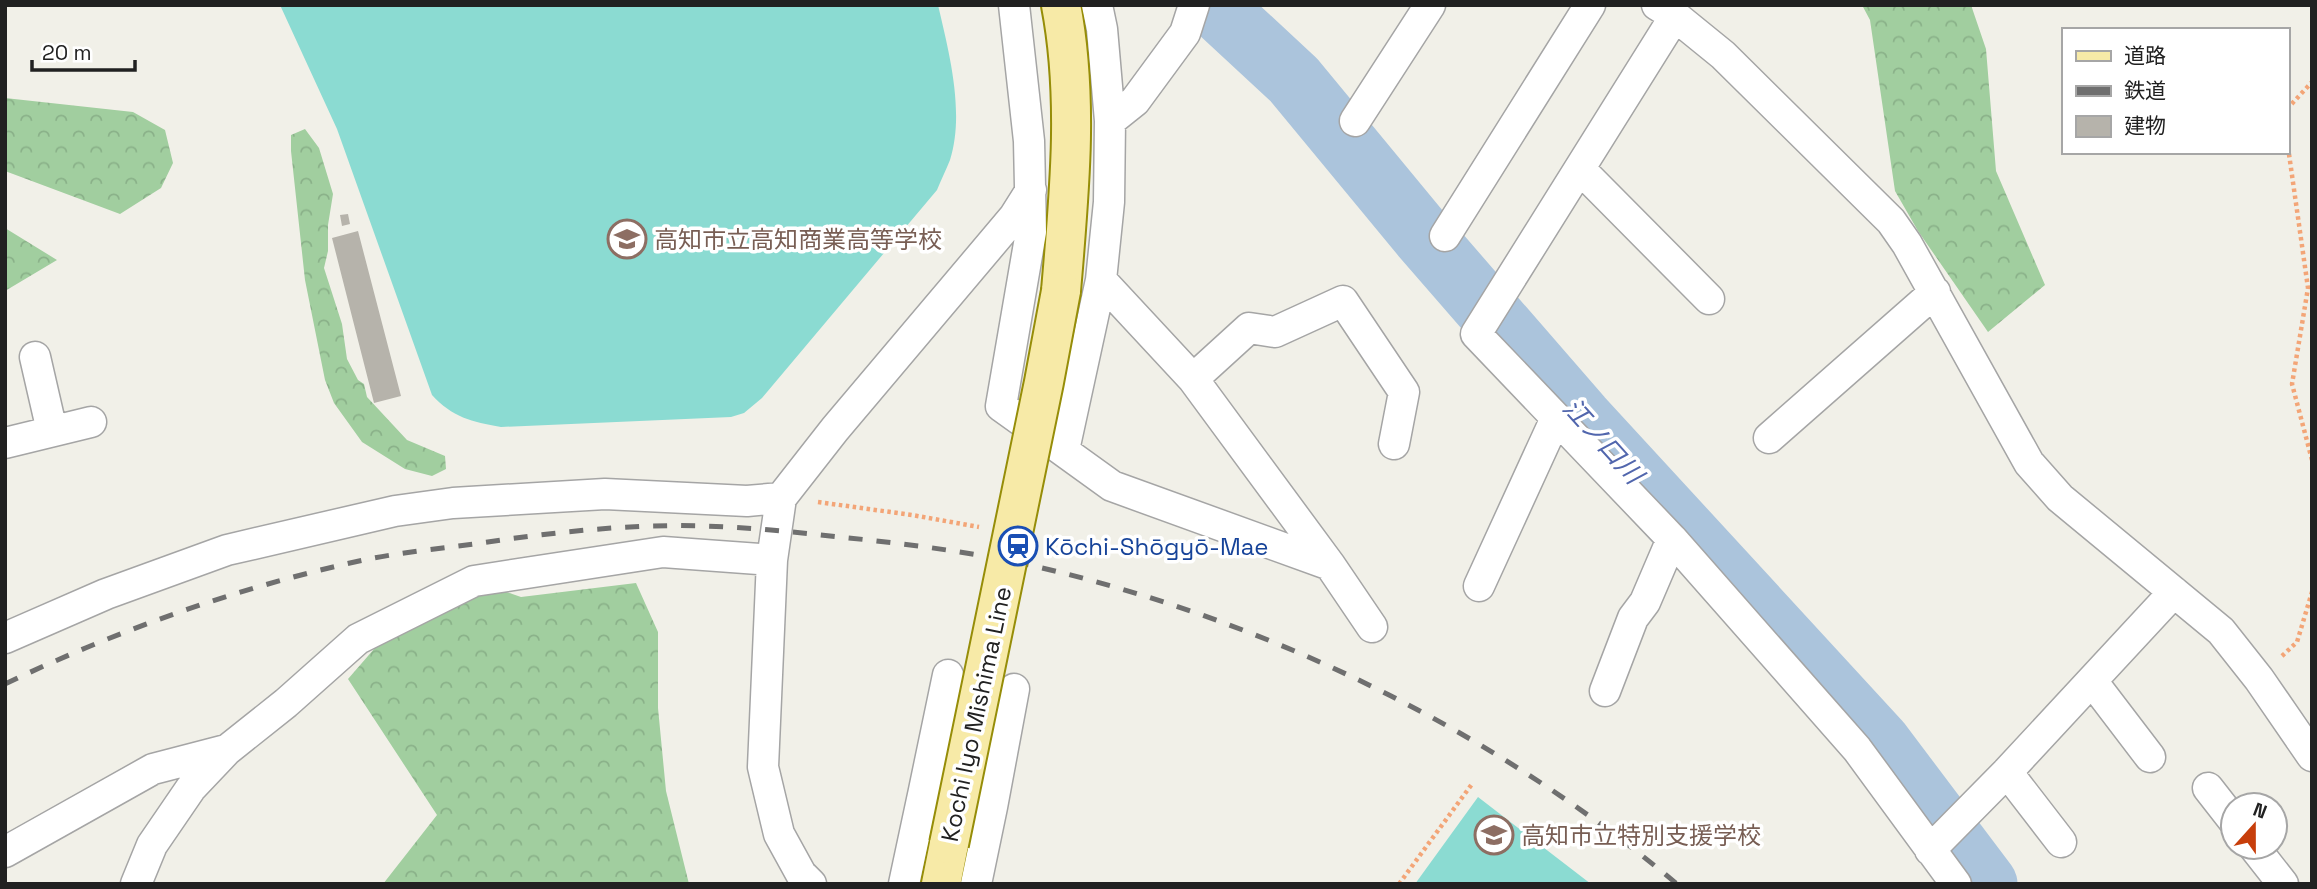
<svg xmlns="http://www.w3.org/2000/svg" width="2317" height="889" viewBox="0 0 2317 889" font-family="'Space Grotesk','Noto Sans JP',sans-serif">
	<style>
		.forest { fill: url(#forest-crowns) }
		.pitch { fill: #8bdbd2 }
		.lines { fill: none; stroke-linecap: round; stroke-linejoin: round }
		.river { stroke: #abc4dc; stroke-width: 63 }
		.building { fill: #b6b3ab }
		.minor-casing { stroke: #a5a5a5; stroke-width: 33 }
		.primary-casing { stroke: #968d08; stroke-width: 42 }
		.path { stroke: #f3a577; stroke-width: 4.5; stroke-dasharray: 3.5 3.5; stroke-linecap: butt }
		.minor { stroke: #fff; stroke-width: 30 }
		.primary { stroke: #f7eaa7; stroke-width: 38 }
		.rail { stroke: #6f6f6f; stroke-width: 5; stroke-dasharray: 14 14; stroke-linecap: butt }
		.primary-bridge-casing { stroke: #968d08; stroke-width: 42; stroke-linecap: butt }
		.primary-bridge { stroke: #f7eaa7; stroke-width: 38 }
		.labels { text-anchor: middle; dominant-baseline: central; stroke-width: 7; stroke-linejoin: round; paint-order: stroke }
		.education-label { font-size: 24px; fill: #785e54; stroke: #fff; text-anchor: start }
		.transit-label { font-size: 24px; fill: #164399; stroke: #fff; text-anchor: start }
		.street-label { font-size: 24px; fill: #212121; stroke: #fff }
		.water-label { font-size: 26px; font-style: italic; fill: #5166ad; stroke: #fff }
	</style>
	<defs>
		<pattern id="forest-crowns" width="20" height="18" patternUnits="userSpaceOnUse" patternTransform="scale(1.75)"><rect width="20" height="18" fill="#a1ce9f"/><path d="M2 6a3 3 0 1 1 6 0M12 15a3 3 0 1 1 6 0" fill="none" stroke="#8ab189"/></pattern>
	</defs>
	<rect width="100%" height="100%" fill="#f1f0e8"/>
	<!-- forest -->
	<path class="forest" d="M1862,5H1971L1986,49L1996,171L2045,285L1988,332L1918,231L1895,191L1870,20Z
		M5,98L133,112L165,130L173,163L161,188L120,214L5,171Z
		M305,129L319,148L333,194L328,225V251L324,268L342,324L347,359L358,380L364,384L367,397L407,440L445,456L446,469L432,476L405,469L362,442L334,403L325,380L305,280L291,151V135Z
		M5,228L57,260L5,291Z
		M474,581L521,597L636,583L658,632V708L666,791L689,884H383L437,815L348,679L414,603Z"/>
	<!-- pitch -->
	<path class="pitch" d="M280,5H938C949,52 965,113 950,160C946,170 941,180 937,190L762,398L744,413L731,417L501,427C472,422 452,417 432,395L337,129Z
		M1478,797L1591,884H1415Z"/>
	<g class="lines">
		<!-- river -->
		<path class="river" d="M1213,5L1294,80L1422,235L1581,418L1879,742L1986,884"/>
	</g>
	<!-- building -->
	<path class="building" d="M348,214L350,224L342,226L340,215Z
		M358,231L401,396L374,403L332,238Z"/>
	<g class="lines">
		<defs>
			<path id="minor" d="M1014,5L1029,141L1031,232L1001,406L1112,486L1330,565
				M1657,5L1675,16L1723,55L1891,221L1907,244L2029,463L2060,498L2221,631L2259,679L2312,756
				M1675,16L1476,334L1672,539L1857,749L1956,884
				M1110,121L1135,101L1185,33L1194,5
				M1355,121L1430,5
				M1580,169L1709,299
				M1445,236L1590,5
				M1101,280L1193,379L1330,565L1372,627
				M35,357L52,431
				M1193,379L1249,328L1275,332L1343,301L1404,392L1394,444
				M1769,438L1935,292
				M5,443L91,422
				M1064,450L1101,280L1109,202L1110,121L1102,29L1097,5
				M781,498L772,560L763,767L779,834L801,874L811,884
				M1479,586L1556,418
				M5,638L106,594L227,550L395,511L453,503L605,494L747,501L781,498L835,429L1014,217L1031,190
				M2092,681L2150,757
				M1605,691L1633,618L1645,602L1672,539
				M2007,772L2061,842
				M2208,788L2233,820
				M923,795L948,675
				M992,807L1014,689
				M2254,847L2283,884
				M1930,850L2007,772L2174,592
				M5,852L153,769L226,750
				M136,884L152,845L191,788L227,750L286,703L358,639L474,581L663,552L772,560
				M904,884L923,795L992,807L976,884"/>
			<path id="primary" d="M1061,5C1079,99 1069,196 1061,291
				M941,884L949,844"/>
		</defs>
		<!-- minor casing -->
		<use href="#minor" class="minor-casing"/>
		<!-- primary casing -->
		<use href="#primary" class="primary-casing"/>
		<!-- path -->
		<path class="path" d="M2287,109L2312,82
			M2287,140L2308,288L2292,384L2312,460
			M818,502L912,515L979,527
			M2282,656L2297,642L2312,592
			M1399,884L1472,784"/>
		<!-- minor -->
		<use href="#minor" class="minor"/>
		<!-- primary -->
		<use href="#primary" class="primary"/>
		<!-- rail -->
		<path class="rail" d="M5,684C118,630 237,588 359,561C396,553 436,549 474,544C533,535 592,528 652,526C714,524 777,530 839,537C901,543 963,551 1025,564C1261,617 1491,728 1677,884"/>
		<defs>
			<path id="primary-bridge" d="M949,844L1044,382L1061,291"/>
		</defs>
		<!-- primary-bridge casing -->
		<use href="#primary-bridge" class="primary-bridge-casing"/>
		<!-- primary-bridge -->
		<use href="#primary-bridge" class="primary-bridge"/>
	</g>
	<!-- icons -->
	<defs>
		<symbol id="school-ring" viewBox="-11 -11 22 22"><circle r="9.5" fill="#fff" stroke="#8d6e63" stroke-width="1.5"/><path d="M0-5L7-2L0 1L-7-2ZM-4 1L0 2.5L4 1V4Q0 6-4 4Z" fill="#8d6e63"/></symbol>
		<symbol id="station-ring" viewBox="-11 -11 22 22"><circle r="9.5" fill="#fff" stroke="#1a4fb4" stroke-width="1.5"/><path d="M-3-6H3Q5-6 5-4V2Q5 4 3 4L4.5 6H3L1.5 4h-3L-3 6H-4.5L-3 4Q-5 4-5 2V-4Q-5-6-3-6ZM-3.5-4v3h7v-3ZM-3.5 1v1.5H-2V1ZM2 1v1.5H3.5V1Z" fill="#1a4fb4"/></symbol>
	</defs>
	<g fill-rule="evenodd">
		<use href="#school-ring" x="605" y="217" width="44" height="44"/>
		<use href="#station-ring" x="996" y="524" width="44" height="44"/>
		<use href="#school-ring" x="1472" y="813" width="44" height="44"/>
	</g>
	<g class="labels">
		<!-- education labels -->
		<g class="education-label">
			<text x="654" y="239">高知市立高知商業高等学校</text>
			<text x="1521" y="835">高知市立特別支援学校</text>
		</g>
		<!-- transit labels -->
		<g class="transit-label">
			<text x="1045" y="546">Kōchi-Shōgyō-Mae</text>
		</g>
		<!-- street labels -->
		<g class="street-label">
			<text transform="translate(976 714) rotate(-78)">Kochi Iyo Mishima Line</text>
		</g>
		<!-- water labels -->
		<g class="water-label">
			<text transform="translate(1603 441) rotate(48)">江ノ口川</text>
		</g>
	</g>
	<!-- border -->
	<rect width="2317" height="889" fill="none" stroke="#212121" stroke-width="14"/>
	<!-- legend -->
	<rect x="2062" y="28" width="228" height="126" fill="#ffffff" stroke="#a6a6a6" stroke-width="2"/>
	<rect x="2076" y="51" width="35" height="10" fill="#f7eaa7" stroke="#a6a6a6" stroke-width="2"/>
	<text x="2124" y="63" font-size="21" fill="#212121">道路</text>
	<rect x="2076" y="86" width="35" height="10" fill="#6f6f6f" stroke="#a6a6a6" stroke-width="2"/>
	<text x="2124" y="98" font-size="21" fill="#212121">鉄道</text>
	<rect x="2076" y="116" width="35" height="21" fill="#b6b3ab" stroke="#a6a6a6" stroke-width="2"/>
	<text x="2124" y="133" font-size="21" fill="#212121">建物</text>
	<!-- north arrow -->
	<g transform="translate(2254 826) rotate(21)"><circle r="33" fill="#ffffff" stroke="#a6a6a6" stroke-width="2"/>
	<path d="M0-5L12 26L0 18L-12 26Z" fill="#c73e0b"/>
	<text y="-10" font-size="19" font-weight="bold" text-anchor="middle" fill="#212121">N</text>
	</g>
	<!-- scale -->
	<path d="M32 60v10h103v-10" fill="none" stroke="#212121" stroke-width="3.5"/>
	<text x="42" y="60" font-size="21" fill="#212121" stroke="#ffffff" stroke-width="5" paint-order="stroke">20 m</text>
</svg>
